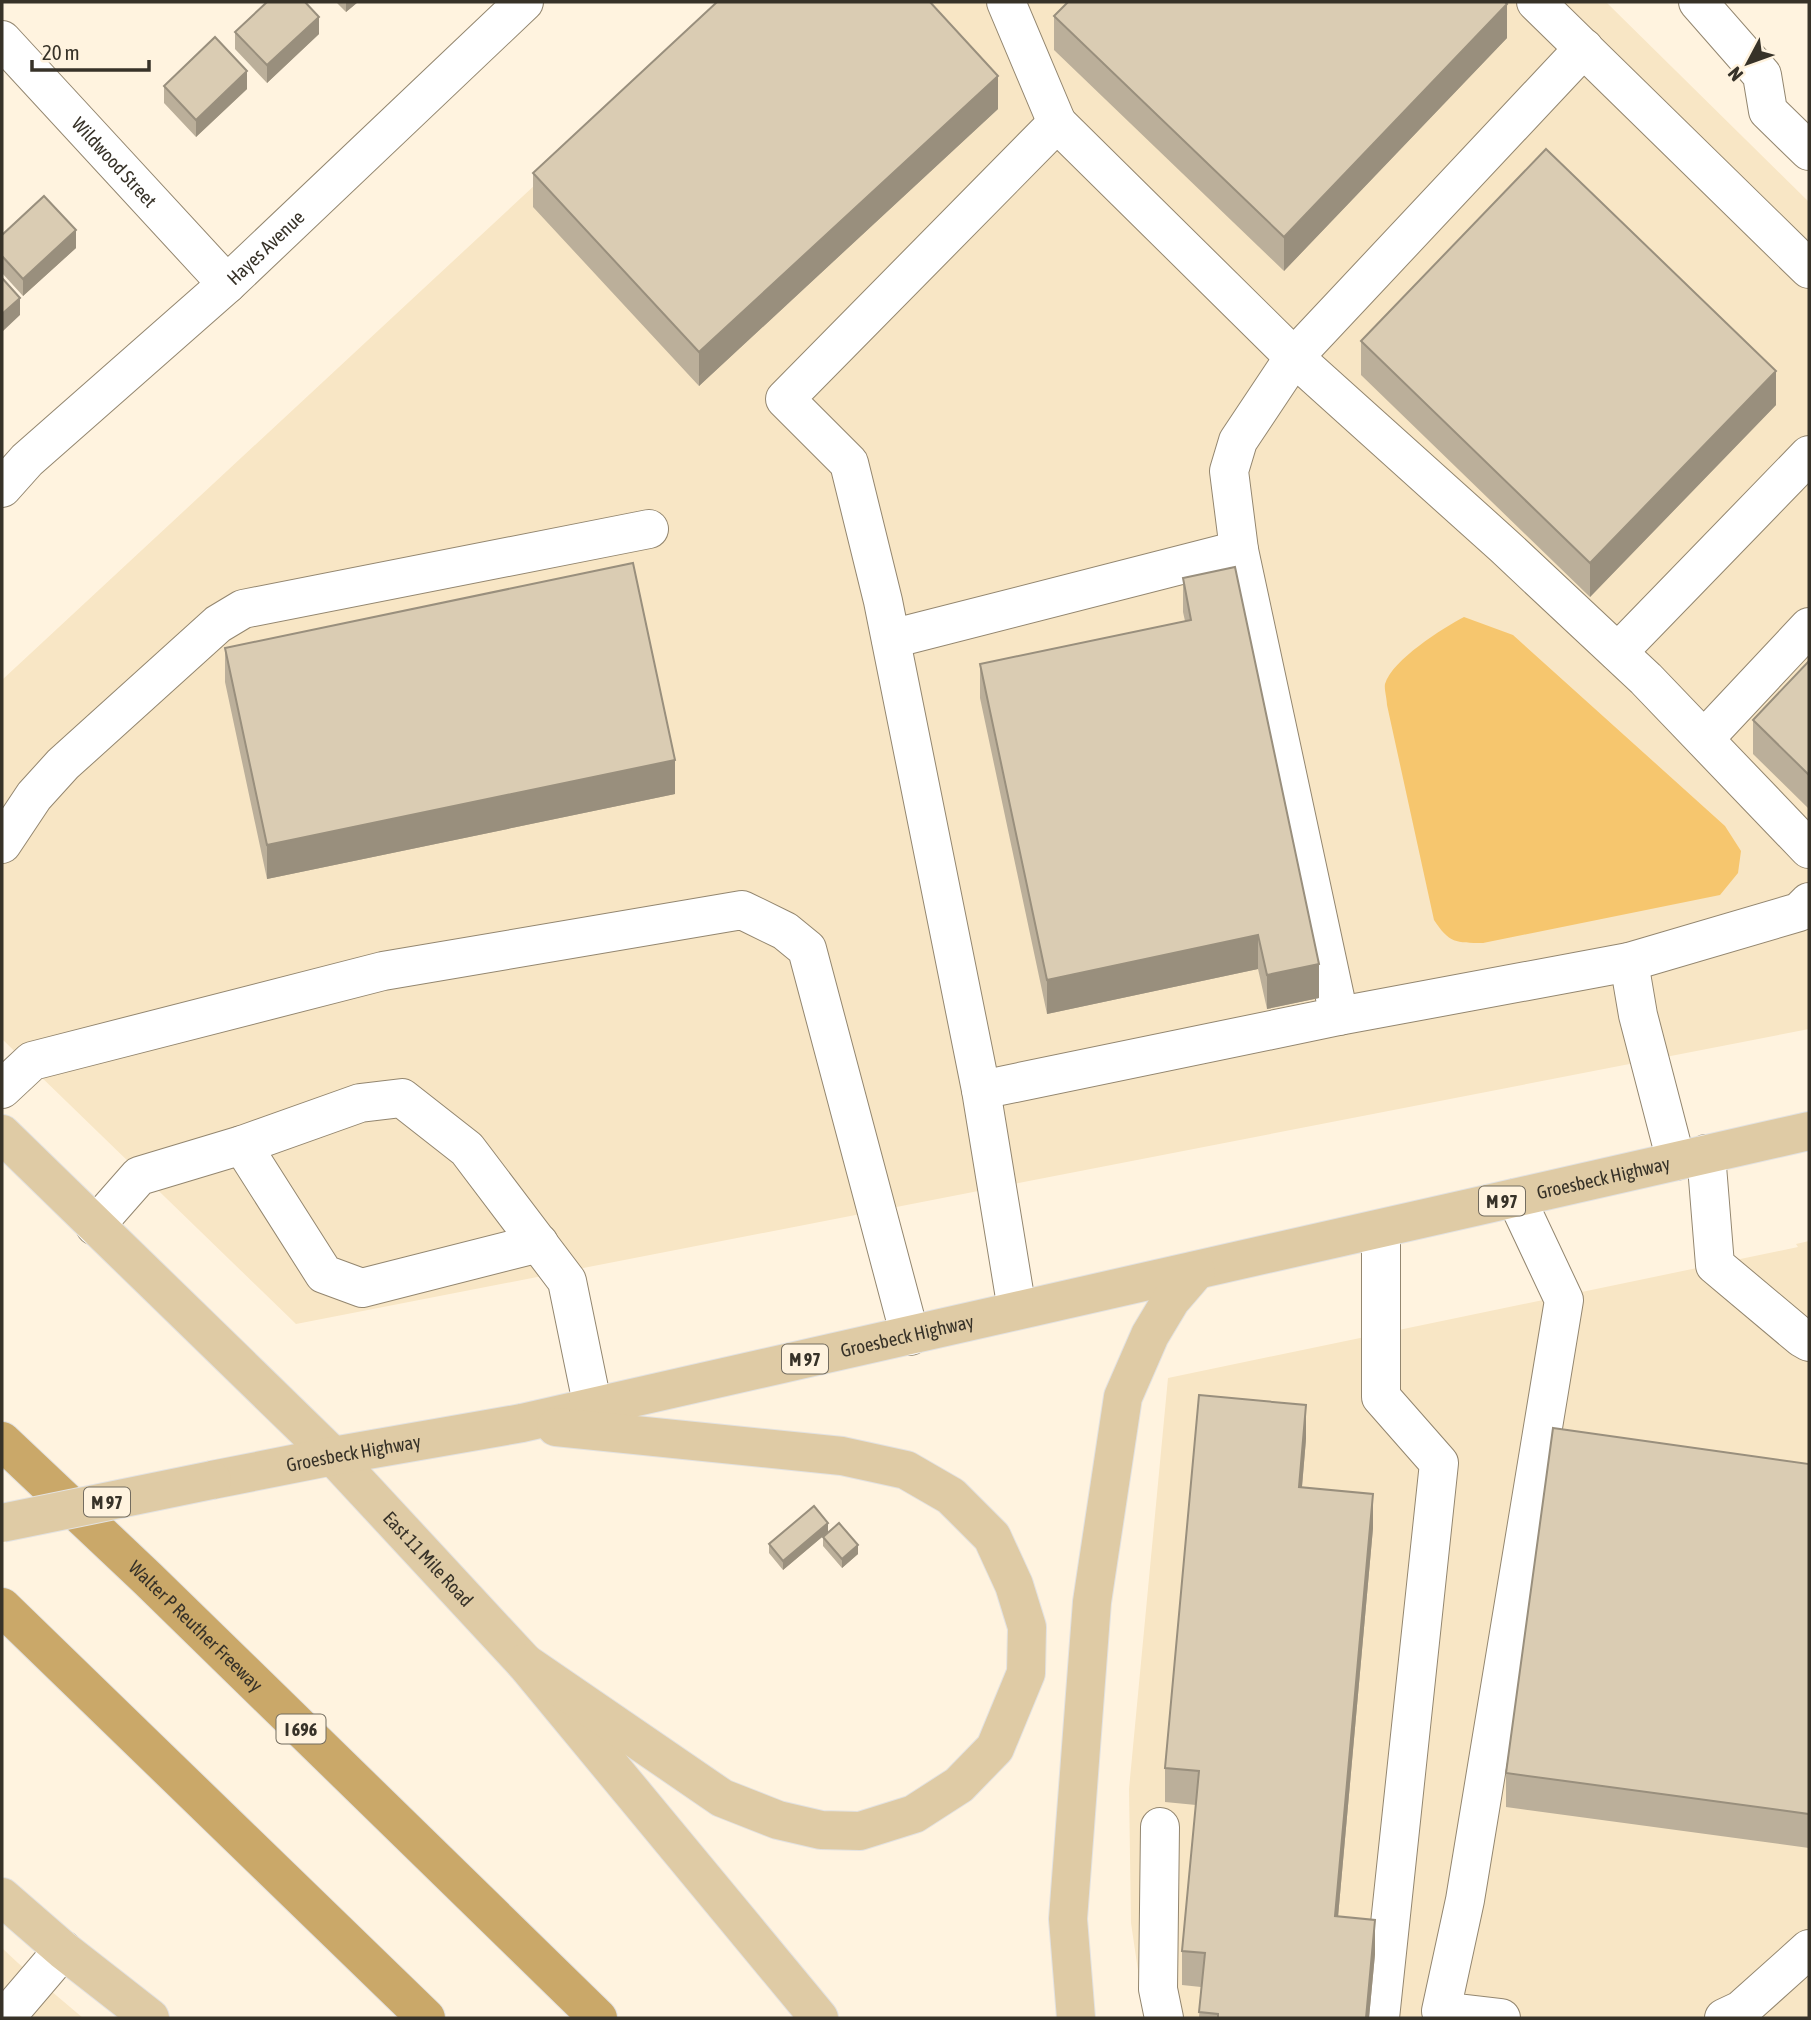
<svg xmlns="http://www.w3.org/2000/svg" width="1811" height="2020" viewBox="0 0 1811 2020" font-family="'Asap Condensed',sans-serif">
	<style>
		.built { fill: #f8e6c5 }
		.water { fill: #f6c66e }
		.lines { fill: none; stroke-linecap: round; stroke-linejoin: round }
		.minor-casing { stroke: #93866f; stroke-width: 40 }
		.major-casing { stroke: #e3e2e1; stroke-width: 40 }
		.highway-casing { stroke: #e3e2e1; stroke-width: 40 }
		.minor { stroke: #fff; stroke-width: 38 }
		.major { stroke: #dfcba5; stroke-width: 38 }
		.highway { stroke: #caa869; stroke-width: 38 }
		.major-bridge-casing { stroke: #e3e2e1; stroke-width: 40; stroke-linecap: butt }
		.major-bridge { stroke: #dfcba5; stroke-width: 38 }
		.wall { fill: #bbaf9a }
		.shaded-wall { fill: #998f7d }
		.building { fill: #daccb3; stroke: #998f7d; stroke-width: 2 }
		.labels { text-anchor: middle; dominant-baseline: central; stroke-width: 5; stroke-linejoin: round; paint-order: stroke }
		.shield { fill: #fff3df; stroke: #736c5f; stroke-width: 2 }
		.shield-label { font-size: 18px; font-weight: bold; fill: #373228 }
		.street-label { font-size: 19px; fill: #373228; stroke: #fff3df }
	</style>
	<rect width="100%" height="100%" fill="#fff3df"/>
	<!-- built -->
	<path class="built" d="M732,2H1606L1809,202V1029L296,1324L2,1039V680Z
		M1809,1241V2018H1145L1131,1923L1129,1789L1168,1378L1798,1247L1796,1244Z
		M2,1948L18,1963L83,2018H2Z"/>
	<!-- water -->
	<path class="water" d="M1464,617L1513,635L1725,826L1741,851L1738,873L1720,895L1483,943C1456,943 1449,943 1434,920L1387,705C1387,699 1384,689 1385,684C1392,660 1443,628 1464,617Z"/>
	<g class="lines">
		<defs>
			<g id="minor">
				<path d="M1006,2L1057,123"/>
				<path d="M1536,2L1809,269"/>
				<path d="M1698,2L1762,75L1768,111L1809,151"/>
				<path id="s1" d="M2,40L227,284"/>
				<path id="s2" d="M2,488L27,460L227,284L524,2"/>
				<path d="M1239,550L1339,1016"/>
				<path d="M891,639L1239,550L1229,471L1238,441L1294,357L1584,48"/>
				<path d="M1618,652L1809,455"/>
				<path d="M1704,739L1809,627"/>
				<path d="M2,844L34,796L63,764L218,624L243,609L649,529"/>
				<path d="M1629,962L1638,1015L1676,1161"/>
				<path d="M2,1089L32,1061L383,971L742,910L785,931L807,949L910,1336"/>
				<path d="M981,1090L1339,1016L1629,962L1799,912L1809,902"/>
				<path d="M242,1145L324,1274L362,1288L539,1243"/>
				<path d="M1706,1154L1715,1265L1802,1338L1809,1342"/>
				<path d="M95,1226L139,1176L242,1145L360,1103L402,1098L467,1149L567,1281L593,1408"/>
				<path d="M1017,1310L981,1090L883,601L849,463L785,399L1057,123L1294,357L1504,546L1646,679L1809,849"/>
				<path d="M1160,1827L1158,1989L1164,2018"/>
				<path d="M5,2018L63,1950"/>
				<path d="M1380,2018L1439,1463L1381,1397V1229"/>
				<path d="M1501,2018L1441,2011L1465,1900L1564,1300L1516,1198"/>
				<path d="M1724,2018L1741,2010L1809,1949"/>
			</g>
			<g id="major">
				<path id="s3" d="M2,1134L333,1456L525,1663L819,2018"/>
				<path id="s4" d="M212,1480L333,1456L522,1423L1809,1131"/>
				<path d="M525,1663L722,1798L778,1820L821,1830L860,1831L914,1814L959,1785L995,1748L1026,1673L1027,1627L1014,1585L992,1537L951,1496L906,1470L842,1456L556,1427"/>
				<path d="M2,1897L63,1950L150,2018"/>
				<path d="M1076,2018L1068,1919L1092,1602L1123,1397L1150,1335L1171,1300L1196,1271"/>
			</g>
			<g id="highway">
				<path id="s5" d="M2,1441L148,1579L598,2018"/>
				<path d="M2,1607L426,2018"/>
			</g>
		</defs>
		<!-- minor casing -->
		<use href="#minor" class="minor-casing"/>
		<!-- major casing -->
		<use href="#major" class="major-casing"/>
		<!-- highway casing -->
		<use href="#highway" class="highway-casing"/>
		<!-- minor -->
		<use href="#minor" class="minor"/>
		<!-- major -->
		<use href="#major" class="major"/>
		<!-- highway -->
		<use href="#highway" class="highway"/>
		<defs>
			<path id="major-bridge" d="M2,1523L212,1480"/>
		</defs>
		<!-- major-bridge casing -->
		<use href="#major-bridge" class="major-bridge-casing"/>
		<!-- major-bridge -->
		<use href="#major-bridge" class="major-bridge"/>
	</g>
	<!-- wall -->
	<path class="wall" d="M336,2H358L346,12Z
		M1054,16L1507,38L1284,271L1054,50Z
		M235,32L319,34L267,83L235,49Z
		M164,86L247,89L196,137L164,103Z
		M998,109L699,386L533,207V173Z
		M2,235L76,248L23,296L2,273Z
		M1361,341L1776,405L1590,597L1361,375Z
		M1183,578L1319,998L1267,1009L1258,969L1047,1014L980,698V664L1185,621L1183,612Z
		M225,648L675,794L267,879L225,682Z
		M1809,661V809L1753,754V720Z
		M1306,1439L1302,1487L1373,1528L1338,1917L1375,1954L1369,2018H1199L1201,1987L1182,1985V1951L1196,1805L1165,1802V1768Z
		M1809,1464V1848L1506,1807V1773Z
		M828,1532L783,1570L769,1553V1544Z
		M823,1537L858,1554L842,1568L823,1546Z"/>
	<!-- shaded-wall -->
	<path class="shaded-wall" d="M346,2H358L346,12Z
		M1507,4V38L1284,271V237Z
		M319,17V34L267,83V65Z
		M247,71V89L196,137V120Z
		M998,76V109L699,386V352Z
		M76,230V248L23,296V279Z
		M20,298V315L2,332V314Z
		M1776,371V405L1590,597V563Z
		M675,760V794L267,879V845Z
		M1258,935V969L1047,1014V980Z
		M1319,964V998L1267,1009V975Z
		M1306,1405V1439L1299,1521V1487Z
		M1373,1494V1528L1335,1950V1916Z
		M828,1523V1532L783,1570V1561Z
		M858,1545V1554L842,1568V1559Z
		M1375,1920V1954L1369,2018H1366Z"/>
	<!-- building -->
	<path class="building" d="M267,2H305L319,17L267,65L235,32Z
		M717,2H930L998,76L699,352L533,173Z
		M1068,2H1505L1507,4L1284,237L1054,16Z
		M215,37L247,71L196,120L164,86Z
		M1546,149L1776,371L1590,563L1361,341Z
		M44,196L76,230L23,279L2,256V235Z
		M2,278L20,298L2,314Z
		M633,563L675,760L267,845L225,648Z
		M1235,567L1319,964L1267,975L1258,935L1047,980L980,664L1191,620L1183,578Z
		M1809,661V775L1753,720Z
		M1199,1395L1306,1405L1299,1487L1373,1494L1335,1916L1375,1920L1366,2018H1218V2014L1199,2012L1205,1953L1182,1951L1199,1771L1165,1768Z
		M1553,1428L1809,1464V1814L1506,1773Z
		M814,1506L828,1523L783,1561L769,1544Z
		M839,1523L858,1545L842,1559L823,1537Z"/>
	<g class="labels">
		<!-- shield labels -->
		<g class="shield">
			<rect x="1479" y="1186.5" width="46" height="29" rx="5"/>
			<rect x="782" y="1344.5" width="46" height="29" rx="5"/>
			<rect x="84" y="1487.5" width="46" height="29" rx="5"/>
			<rect x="276.5" y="1714.5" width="49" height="29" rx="5"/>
		</g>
		<g class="shield-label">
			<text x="1502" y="1201">M 97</text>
			<text x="805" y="1359">M 97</text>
			<text x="107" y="1502">M 97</text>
			<text x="301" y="1729">I 696</text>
		</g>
		<!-- street labels -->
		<g class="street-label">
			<text stroke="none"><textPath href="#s1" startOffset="166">Wildwood Street</textPath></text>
			<text stroke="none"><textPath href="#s2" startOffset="357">Hayes Avenue</textPath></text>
			<text stroke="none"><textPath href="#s4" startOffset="1424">Groesbeck Highway</textPath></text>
			<text stroke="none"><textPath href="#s4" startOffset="710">Groesbeck Highway</textPath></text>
			<text stroke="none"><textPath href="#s4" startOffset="144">Groesbeck Highway</textPath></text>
			<text stroke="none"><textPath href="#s3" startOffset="602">East 11 Mile Road</textPath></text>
			<text stroke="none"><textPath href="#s5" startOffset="268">Walter P Reuther Freeway</textPath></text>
		</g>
	</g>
	<!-- border -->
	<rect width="1811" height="2020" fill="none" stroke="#373228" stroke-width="7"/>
	<!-- north arrow -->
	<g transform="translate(1748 63) rotate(229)" stroke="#fff3df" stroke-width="5" paint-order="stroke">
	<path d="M0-5L12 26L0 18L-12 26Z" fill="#373228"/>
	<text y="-10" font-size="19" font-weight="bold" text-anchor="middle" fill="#373228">N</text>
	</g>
	<!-- scale -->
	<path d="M32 60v10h117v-10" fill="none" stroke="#373228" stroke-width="3.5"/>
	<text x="42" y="60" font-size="21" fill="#373228" stroke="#fff3df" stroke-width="5" paint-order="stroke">20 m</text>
</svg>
